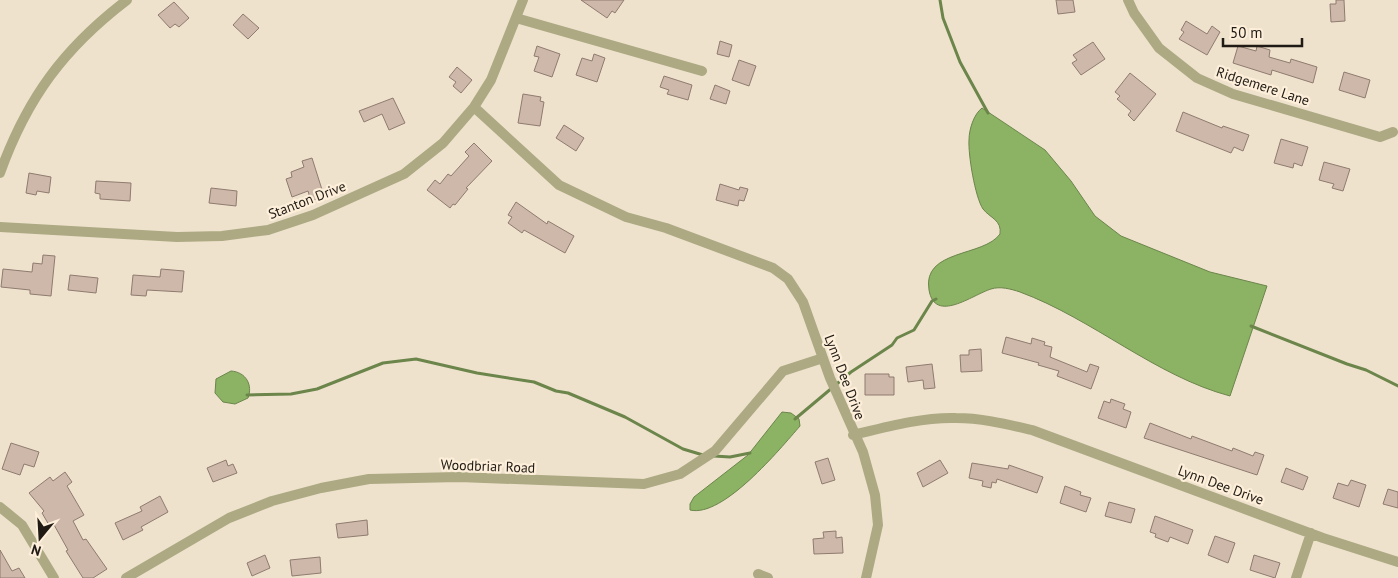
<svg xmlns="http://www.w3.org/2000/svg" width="1398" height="578" viewBox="0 0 1398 578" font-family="'PT Sans',sans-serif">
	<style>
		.water { fill: #8bb363; stroke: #6b854b }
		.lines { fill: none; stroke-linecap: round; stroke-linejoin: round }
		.stream { stroke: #6b854b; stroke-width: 3 }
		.building { fill: #cdb8aa; stroke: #8f7b6f }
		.street { stroke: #aca983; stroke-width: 10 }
		.labels { text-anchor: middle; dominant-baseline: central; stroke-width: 4.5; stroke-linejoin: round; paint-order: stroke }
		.street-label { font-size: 14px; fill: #1f1a13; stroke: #fdefda }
	</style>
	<rect width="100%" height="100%" fill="#efe2cd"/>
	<!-- water -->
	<path class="water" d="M982,108L1045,150L1071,181L1095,216L1121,236L1210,272L1267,286L1230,396C1155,376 1093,319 1020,292C1011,289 1000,286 991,289C972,295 935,324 929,290C922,249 984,257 1000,234C1002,220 990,218 983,209C975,197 968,154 969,140C969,129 974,114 982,108Z
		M231,371C246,372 253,385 248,398L235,404L223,402L215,393L216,379Z
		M782,412L791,413L799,419L800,426C780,449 723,518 690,510V504L694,497L748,455Z"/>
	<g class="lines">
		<!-- stream -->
		<path class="stream" d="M940,0L943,18L960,62L988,113
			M1251,326L1347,364L1366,370L1398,386
			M247,395L291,394L317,389L383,363L416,359L477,373L534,382L556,391L568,393L625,417L683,449L703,455
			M795,419L851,372L892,345L897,338L914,330L932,301L936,299
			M714,456L730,457L750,453"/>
	</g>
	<!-- building -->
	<path class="building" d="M581,0H624L615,13L612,11L607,18Z
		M1056,0H1073L1075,12L1058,14Z
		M1336,0H1344L1345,21L1331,22L1330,4H1336Z
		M174,2L189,18L179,27L175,24L170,28L158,15Z
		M243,14L259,28L248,39L233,25Z
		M1186,21L1207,34L1212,26L1220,32L1207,55L1179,39L1184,32L1181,30Z
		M720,41L732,45L729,57L717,54Z
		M1093,42L1105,59L1081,75L1072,63L1077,60L1073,55Z
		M537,46L560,54L552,77L534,71L539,57L534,56Z
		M1238,46L1256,51L1257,46L1270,50L1269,57L1290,63L1291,59L1317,67L1313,83L1272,70L1271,75L1233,63Z
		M594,54L605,58L597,82L576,75L582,58L592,61Z
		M739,60L756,66L749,86L732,80Z
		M457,67L472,80L461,93L453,86L456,82L449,77Z
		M1344,72L1370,80L1365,98L1339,90Z
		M1130,73L1156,94L1134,121L1128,115L1131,111L1117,99L1120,96L1115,92Z
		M664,76L692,85L688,100L667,94L669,90L660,87Z
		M715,85L730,91L726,104L710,99Z
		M523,94L541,97L540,101L544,102L540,126L518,123Z
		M393,98L405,123L389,130L382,114L364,122L359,111Z
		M1183,112L1222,128L1223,126L1249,135L1243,151L1234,147L1231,153L1176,131Z
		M564,125L584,138L576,151L556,138Z
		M1281,139L1308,147L1302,166L1294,163L1293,168L1274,163Z
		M474,143L492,161L466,188L468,189L455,205L453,204L450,208L427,190L435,180L440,184L448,174L451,176L469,156L465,152Z
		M312,158L324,196L311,201L308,191L292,197L286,179L292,177L291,172L304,167L302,161Z
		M1324,162L1350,169L1343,191L1332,188L1334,184L1319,180Z
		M29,173L51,177L49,193L37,191L36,195L26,193Z
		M96,181L131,183L130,201L100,199V194L95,193Z
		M720,184L739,190L740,187L748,189L744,201L739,200L738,206L716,200Z
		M211,188L237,191L236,206L209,203Z
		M516,202L547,224L548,221L574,236L565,253L524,230L522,233L508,223L512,217L508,215Z
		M43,255L55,256L51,296L30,294V290L1,287L3,269L32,272L33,263L42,264Z
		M161,269L184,271L182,292L147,290L146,296L131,295L133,275L160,277Z
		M70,275L98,278L96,293L68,290Z
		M1006,337L1031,344L1032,338L1045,342L1044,345L1052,347L1050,357L1087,372L1090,364L1099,367L1091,389L1057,376L1059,371L1038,365L1039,363L1002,353Z
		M981,349L982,371L961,372L960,355H969V350Z
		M932,364L935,388L924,389L923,380L908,382L906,367Z
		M865,374H889V377H894V395H865Z
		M1111,399L1125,404L1123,409L1131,412L1126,428L1098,418L1104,401L1110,403Z
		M1150,423L1191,439L1192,436L1232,451L1233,448L1253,456L1255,452L1264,455L1257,475L1144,438Z
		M11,443L39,452L34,467L24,464L20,475L2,469Z
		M828,458L835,480L822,484L815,462Z
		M226,460L228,466L233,464L237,473L213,482L207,468Z
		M940,460L948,473L923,487L917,473Z
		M972,463L1008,469L1009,465L1043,477L1037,493L997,479L996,483L992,482L991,488L982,486L983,481L969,478Z
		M1286,468L1308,477L1303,490L1281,482Z
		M65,472L72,482L67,486L84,515L73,521L83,540L86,539L107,569L93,578H83L66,551L68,550L53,523L49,525L42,513L44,511L29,493L50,477L53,481Z
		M1351,480L1366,485L1359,507L1333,498L1338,483L1348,486Z
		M1065,486L1081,492L1080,495L1091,498L1086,512L1060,503Z
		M1388,489L1398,492V508L1383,504Z
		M160,496L168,512L141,527L143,530L123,540L115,523L142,511L140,507Z
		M1109,502L1135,509L1131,523L1105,516Z
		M1155,516L1193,530L1188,544L1170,537L1168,542L1155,537L1156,534L1150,532Z
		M367,520L368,535L338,538L336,524Z
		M836,531V538L842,537L843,553L814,554L813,539L824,538L823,532Z
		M1215,536L1235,543L1228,563L1208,555Z
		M0,550L12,571L19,568L25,578H0Z
		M265,555L270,568L252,576L247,563Z
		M1254,555L1280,563L1275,578L1250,570Z
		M320,557L321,573L292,576L290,560Z"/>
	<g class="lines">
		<!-- street -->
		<path class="street" d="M1128,0L1134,13L1159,48L1197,78L1233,94L1380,137L1393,132
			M516,18L702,71
			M474,107L559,185L626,217L666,228L773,268L788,279L803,302L830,378L863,452L875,495L878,525L866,578
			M0,173C27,98 64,48 127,0
			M0,227L177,237L222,236L268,230L313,215L404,174L443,143L474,107L491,80L523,0
			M853,435C886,427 922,417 956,418C982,418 1006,424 1032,430L1323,538L1398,562
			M0,507L22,525L54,578
			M758,574L768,578
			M126,578L229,518L272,501L321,488L369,479L459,477L644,484L680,474L715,451L783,371L823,358
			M1296,578L1311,533"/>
	</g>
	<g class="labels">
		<!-- street labels -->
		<g class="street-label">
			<text transform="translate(1263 86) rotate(18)">Ridgemere Lane</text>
			<text transform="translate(307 200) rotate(-21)">Stanton Drive</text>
			<text transform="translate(845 377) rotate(69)">Lynn Dee Drive</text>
			<text transform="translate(488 466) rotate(2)">Woodbriar Road</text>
			<text transform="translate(1221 485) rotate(20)">Lynn Dee Drive</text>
		</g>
	</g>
	<!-- north arrow -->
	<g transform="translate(40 538) rotate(198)" stroke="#fdefda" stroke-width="4" paint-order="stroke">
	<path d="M0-4L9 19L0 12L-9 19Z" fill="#1f1a13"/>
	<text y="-8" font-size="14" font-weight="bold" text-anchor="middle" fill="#1f1a13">N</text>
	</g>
	<!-- scale -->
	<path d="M1223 38v8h79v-8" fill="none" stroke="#1f1a13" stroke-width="2.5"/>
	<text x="1230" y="38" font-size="15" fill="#1f1a13" stroke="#fdefda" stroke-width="4" paint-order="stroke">50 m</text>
</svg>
